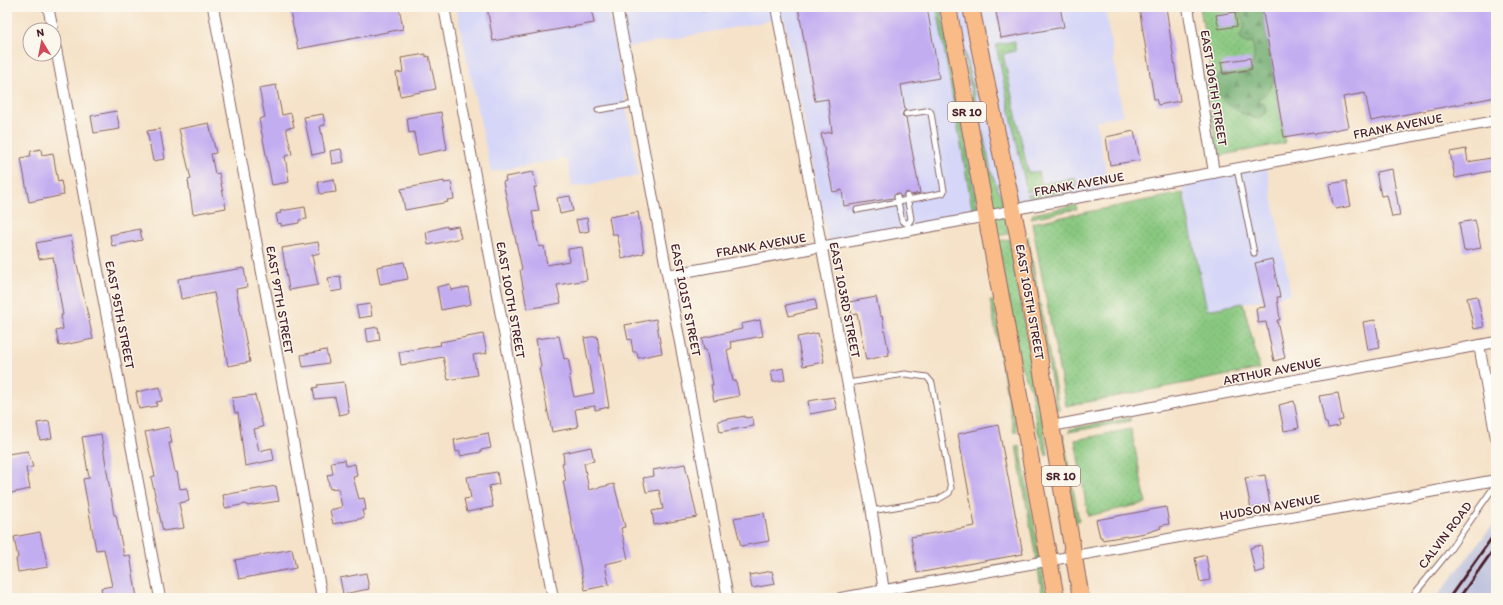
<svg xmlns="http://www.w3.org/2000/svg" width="1503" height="605" viewBox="0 0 1503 605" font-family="Itim,sans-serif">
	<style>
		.built { fill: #d6d7f8 }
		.railway { fill: #bec2dd }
		.grass { fill: url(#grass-dots); stroke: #6a7456 }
		.forest { fill: url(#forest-firs); stroke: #5c664c }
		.building { fill: #c3adf1 }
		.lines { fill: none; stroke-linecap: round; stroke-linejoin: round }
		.lane-casing { stroke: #866362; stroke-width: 7 }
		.street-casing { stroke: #866362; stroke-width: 12 }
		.primary-casing { stroke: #866362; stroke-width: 18 }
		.lane { stroke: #fff; stroke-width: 5 }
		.street { stroke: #fff; stroke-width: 10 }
		.primary { stroke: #f9bc89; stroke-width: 16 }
		.rail { stroke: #4a1f2b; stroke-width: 3 }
		.labels { text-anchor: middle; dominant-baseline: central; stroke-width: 3; stroke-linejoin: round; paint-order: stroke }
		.shield { fill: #fbf7ec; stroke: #7f6065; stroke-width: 1 }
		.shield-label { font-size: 12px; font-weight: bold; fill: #4a1f2b }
		.street-label { font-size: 13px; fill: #4a1f2b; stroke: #fbf7ec }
	</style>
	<defs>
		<pattern id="grass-dots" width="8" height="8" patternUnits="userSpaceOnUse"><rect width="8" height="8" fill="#89c880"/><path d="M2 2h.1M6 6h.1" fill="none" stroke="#78ab6f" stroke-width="1.8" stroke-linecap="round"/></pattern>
		<pattern id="forest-firs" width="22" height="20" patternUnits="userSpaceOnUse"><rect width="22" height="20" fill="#6eac6e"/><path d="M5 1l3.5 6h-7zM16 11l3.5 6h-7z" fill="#5c8b5b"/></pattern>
	</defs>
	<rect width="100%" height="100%" fill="#fbf7ec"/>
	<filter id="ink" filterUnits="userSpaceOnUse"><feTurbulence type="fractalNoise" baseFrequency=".025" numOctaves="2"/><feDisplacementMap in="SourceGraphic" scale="8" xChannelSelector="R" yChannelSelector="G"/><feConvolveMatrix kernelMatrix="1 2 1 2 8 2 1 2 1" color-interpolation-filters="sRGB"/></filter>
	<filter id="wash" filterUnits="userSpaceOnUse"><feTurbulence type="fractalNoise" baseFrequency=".012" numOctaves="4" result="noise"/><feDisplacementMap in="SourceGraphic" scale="16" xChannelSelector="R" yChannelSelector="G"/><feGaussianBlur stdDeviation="0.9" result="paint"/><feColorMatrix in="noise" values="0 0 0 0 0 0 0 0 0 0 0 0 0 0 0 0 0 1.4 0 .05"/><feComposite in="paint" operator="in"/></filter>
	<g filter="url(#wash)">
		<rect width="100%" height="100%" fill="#f5e2c8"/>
		<!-- built -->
		<path class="built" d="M456,7H608L639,176L572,187L567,158L491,172Z
			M617,7H1105L1123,115L1096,121L1110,192L986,216L828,241L784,18L624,48Z
			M1266,164L1291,294L1207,310L1181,179Z"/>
		<!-- railway -->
		<path class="railway" d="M1496,521V598H1436Z"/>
		<!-- grass -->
		<path class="grass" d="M1200,7H1262L1285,143L1218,156L1206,80L1212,78Z
			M937,8L941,9L979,216L974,219Z
			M1015,41V51L1003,54L1028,172H1039L1042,184L1075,178L1076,183L1027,192L996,45Z
			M965,52L991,171L1003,202L1008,234L997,236L964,53Z
			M1077,186L1075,190L1031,198L1027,195Z
			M1183,193L1207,310L1243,303L1260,369L1066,406L1032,223Z
			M1076,205L1077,209L1031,218L1033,214Z
			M1028,236L1059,409V411L1056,408L1026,237Z
			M1009,239L1048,454L1046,456L1037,428L1031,390L1020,364L998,241Z
			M990,300L994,302L1017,431L1014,433Z
			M1130,418L1131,421L1069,432L1070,429Z
			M1131,429L1146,503L1088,516L1075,440Z
			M1063,434L1079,521L1075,522L1061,444Z
			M1016,446L1020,447L1047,598H1043Z"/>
		<!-- forest -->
		<path class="forest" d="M1216,7H1262L1274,80L1267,93L1257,100L1264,104L1266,112L1258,119C1244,116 1215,101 1216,84C1216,81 1218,78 1219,75L1248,73C1255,63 1255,53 1252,41L1248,44L1242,41L1240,36L1245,25L1238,11L1216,10Z"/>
		<g id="blocks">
			<!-- building -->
			<path class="building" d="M316,7H399L403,29L298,49L290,12Z
				M487,7H591L594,23L493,41Z
				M798,7H927L939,78L901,85L905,110L902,115L906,118L920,193L911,195L907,192L901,197L897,193L893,198L844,206L842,190L833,192L821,134L832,132L828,99L815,101Z
				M995,7H1060L1064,27L1001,38Z
				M1139,7H1166L1180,101L1158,105L1156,99H1154Z
				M1262,7H1496V97L1371,121L1365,93L1343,97L1349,127L1315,134L1313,132L1284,137Z
				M1235,12L1237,26L1219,29L1216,15Z
				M426,54V57L429,56L436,89L400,96L396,73L403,72L401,58Z
				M1250,58L1252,69L1223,74L1221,62Z
				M276,85L282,115L291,113L294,127L286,128L292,154L285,156L289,182L272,185L259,119L265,117L259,88Z
				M116,111L120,129L94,133L91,116Z
				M441,112L447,149L418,155L414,132L409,133L407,118Z
				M323,114L325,125L320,126L325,152L312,155L304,117Z
				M209,123L216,153L211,154L215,174L219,173L226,208L193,214L188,180L191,179L179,129Z
				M160,129L165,159L153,161L147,131Z
				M1134,131L1140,160L1110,165L1106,137Z
				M41,149L42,155L53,153L58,182L61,181L64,195L29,202L21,158L30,156L31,151Z
				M341,149L344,162L332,164L330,151Z
				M1466,149L1468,162L1496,157V170L1455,178L1450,152Z
				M1392,169L1400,216L1392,217L1387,195L1381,196L1376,172Z
				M533,172L537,187H534L539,211L532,212L539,247L544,246L547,265L569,261L568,249L582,247L587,280L557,285L561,303L527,309L520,270L522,269L503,182L506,181L505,177Z
				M334,179L336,192L320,194L318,182Z
				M444,181V183L451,182L454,199L447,200L448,202L405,210L401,189Z
				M1346,181L1351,206L1336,209L1333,204L1329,184Z
				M570,196L573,211L560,214L557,198Z
				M305,207L307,219L299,220V223L281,226V223L278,224L276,214L281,213L280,211Z
				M638,212L644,253L622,259L617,234H612L609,217Z
				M587,218L589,231L579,233L576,220Z
				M1475,220L1481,248L1464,251L1459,223Z
				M447,226V228L458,226L461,238L428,245L426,232Z
				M140,229L142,240L112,246L110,235Z
				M71,236L93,339L59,346L56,331L63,329L61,315H63L53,257L39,259L36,243Z
				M318,242L320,253L312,255L318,285L289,290L282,248Z
				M1272,259L1280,297H1277L1280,320H1277L1285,358L1274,361L1266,322L1258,323L1256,308L1265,307L1255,263Z
				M404,262L408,279L380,284L377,267Z
				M244,268L247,287L236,289L250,362L228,366L214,293L181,299L178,279Z
				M340,276L342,290L331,292L328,278Z
				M450,284L451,290L468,287L471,304L441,310L437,287Z
				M1477,296L1484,327L1474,329L1467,298Z
				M876,297L880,316H882L889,355L866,360L857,314L852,315L849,302Z
				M815,299L817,309L789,316L786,305Z
				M370,304L372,316L359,318L356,306Z
				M656,319L662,353L638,358L637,352H633L631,339L628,340L625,325Z
				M760,320L763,336L730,342L732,348L727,350L733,381H736L739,396L714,401L711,385H713L706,349L704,350L702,338L742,329L741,324Z
				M1375,320L1380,348L1368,350L1363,322Z
				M378,327L380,340L368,342L366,329Z
				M818,333L824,362L803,366L797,337Z
				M483,334L487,353L473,355L477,375L448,380L443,357L401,365L399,352L441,345L440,342Z
				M559,336L564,359L568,358L571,374L569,375L574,397L594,393L584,338L597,336L609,407L595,410V406L575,409L578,427L552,432L539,368L541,367L536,339Z
				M326,350L329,363L303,367L301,355Z
				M783,368L785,380L773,382L771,371Z
				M344,382L349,413L339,415L335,397L315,399L313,388L318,387L317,385Z
				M160,387L162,401L156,402L157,406L139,409L136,392Z
				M1338,393L1343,420L1338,421L1339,426L1328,428L1327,423H1325L1319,396Z
				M255,395L263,427L254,429L259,451L272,448L274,460L245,466L238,413H235L232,398Z
				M834,397L837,409L810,414L808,401Z
				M1294,401L1299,428L1284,431L1279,405Z
				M745,416V418L752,417L754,426L720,432L718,421Z
				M49,421L52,438L40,440L37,423Z
				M998,425L1023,554L917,573L911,537L975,526L958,434Z
				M169,427L172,443H169L175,472H177L180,489L187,488L189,501L179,503L184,528L163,531L151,477L155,476L145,432Z
				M488,433L491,448L481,450V452L460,456V451L456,452L454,440Z
				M101,434L114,515H116L124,556L130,555L137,598H103L101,588L112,586L104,549L96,550L83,479L89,478L82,437Z
				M591,447L594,461L584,463L589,490L614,484L625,527L621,528L628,559L605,564L609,585L585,590L563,481H566L562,463H564L563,453Z
				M28,451L33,467L26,468L30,489L7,494V454Z
				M345,460L346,466L355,464L357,476L353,477L359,499L364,498L366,510H362L364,518L333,524L330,510L342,507L338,488L330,489L327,475L333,474L331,462Z
				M685,464L697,517L654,525L652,511L663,509L659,490L646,492L643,478L654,476L653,470Z
				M497,472L499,484L489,486L493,507L467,512L464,499L471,498L467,477Z
				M1265,475L1270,505L1251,509L1245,478Z
				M276,486L279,501L247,506L246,504L225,508L223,495Z
				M1166,507L1169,524L1160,526L1161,528L1146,533L1102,540V537H1100L1096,520Z
				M764,513L769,541L741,546L734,518Z
				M40,532L48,567L18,572L16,559L18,558L14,537Z
				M1261,545L1265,570L1255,573L1250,548Z
				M292,549L296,568L239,579L235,560Z
				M1206,555L1210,580L1200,582L1195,558Z
				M772,571L775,584L752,588L749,575Z
				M366,573L369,589L343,594L340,578Z"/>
		</g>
	</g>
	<g filter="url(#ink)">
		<use href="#blocks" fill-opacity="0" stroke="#866362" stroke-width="1"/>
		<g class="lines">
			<defs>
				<path id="lane" d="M703,8L708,7
					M598,110L635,104
					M1237,169L1254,253
					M907,196L911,219L908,224L909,231
					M897,197L902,221L908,224
					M857,210L943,193L944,191L931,113L929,110L926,111L906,114
					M848,383L905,374L927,377L932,383L951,488L949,493L937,500L871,511
					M1411,598L1447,554L1496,484"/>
				<path id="street" d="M48,7L53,30
					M213,7L322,598
					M444,7L553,598
					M617,7L728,598
					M776,7L871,507L885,598
					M1188,7L1214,173
					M54,38L160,598
					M668,275L987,216L1026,207L1496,121
					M1479,345L1496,438
					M1052,426L1496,342
					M841,598L1496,480"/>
				<path id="primary" d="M948,7L1056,598
					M971,7L1018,235L1081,598"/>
			</defs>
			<!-- lane casing -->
			<use href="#lane" class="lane-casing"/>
			<!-- street casing -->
			<use href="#street" class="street-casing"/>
			<!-- primary casing -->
			<use href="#primary" class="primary-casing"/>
			<!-- lane -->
			<use href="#lane" class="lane"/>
			<!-- street -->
			<use href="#street" class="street"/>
			<!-- primary -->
			<use href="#primary" class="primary"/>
			<!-- rail -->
			<path class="rail" d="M1449,598L1496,532
				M1459,598L1496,546"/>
		</g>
	</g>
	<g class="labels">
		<!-- shield labels -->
		<g class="shield">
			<rect x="948" y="102" width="38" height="20" rx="3"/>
			<rect x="1042" y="466" width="38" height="20" rx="3"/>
		</g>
		<g class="shield-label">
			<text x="967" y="112">SR 10</text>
			<text x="1061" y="476">SR 10</text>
		</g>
		<!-- street labels -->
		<g class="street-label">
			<text transform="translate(1214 88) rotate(81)">EAST 106TH STREET</text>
			<text transform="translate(1398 126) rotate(-11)">FRANK AVENUE</text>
			<text transform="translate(1079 184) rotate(-10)">FRANK AVENUE</text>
			<text transform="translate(761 245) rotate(-10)">FRANK AVENUE</text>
			<text transform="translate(280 300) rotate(80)">EAST 97TH STREET</text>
			<text transform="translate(511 300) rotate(80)">EAST 100TH STREET</text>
			<text transform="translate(686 300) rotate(79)">EAST 101ST STREET</text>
			<text transform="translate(845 300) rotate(79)">EAST 103RD STREET</text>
			<text transform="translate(1030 302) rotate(80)">EAST 105TH STREET</text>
			<text transform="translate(120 315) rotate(79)">EAST 95TH STREET</text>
			<text transform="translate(1272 371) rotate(-11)">ARTHUR AVENUE</text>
			<text transform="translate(1270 507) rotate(-10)">HUDSON AVENUE</text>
			<text transform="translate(1445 535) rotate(-53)">CALVIN ROAD</text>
		</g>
	</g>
	<!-- margin -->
	<rect width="1503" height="605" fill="none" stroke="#fbf7ec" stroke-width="24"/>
	<!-- north arrow -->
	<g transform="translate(42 42) rotate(350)"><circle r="19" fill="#fbf7ec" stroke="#b4a19f"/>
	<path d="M0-3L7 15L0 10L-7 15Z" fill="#d1495b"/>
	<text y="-6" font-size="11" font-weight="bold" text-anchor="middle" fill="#4a1f2b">N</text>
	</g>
</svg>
